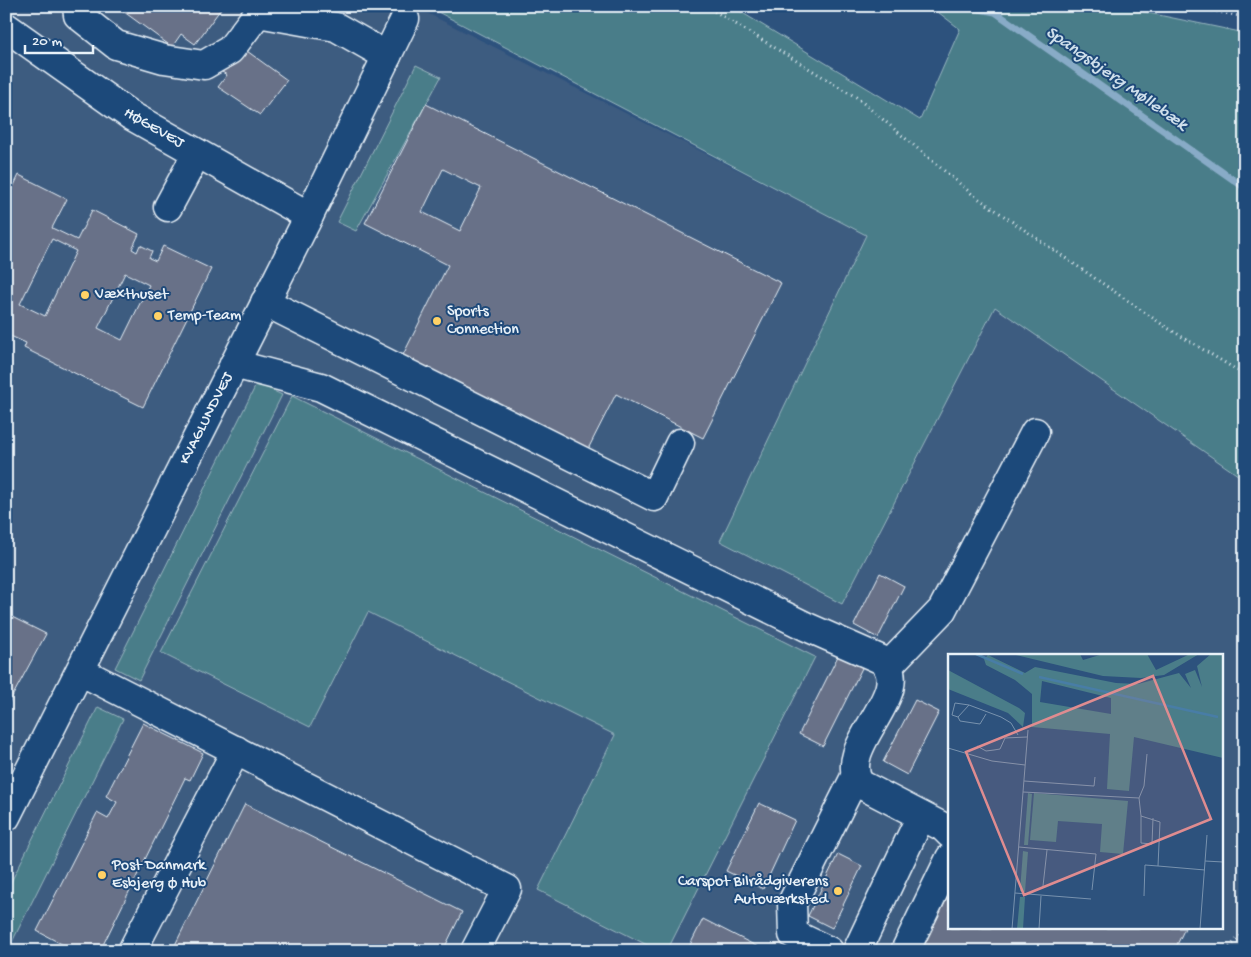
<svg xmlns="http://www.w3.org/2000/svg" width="1251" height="957" viewBox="0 0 1251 957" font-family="'Gochi Hand',sans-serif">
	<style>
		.built { fill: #3e5b80; fill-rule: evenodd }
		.green { fill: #4a7d89; stroke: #99b7c0 }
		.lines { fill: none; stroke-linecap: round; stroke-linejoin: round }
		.stream { stroke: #88abc7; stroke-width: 7 }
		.building { fill: #677188; stroke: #e8f1f8; fill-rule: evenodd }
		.minor-casing { stroke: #e8f1f8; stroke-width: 31 }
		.path { stroke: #e8f1f8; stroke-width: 3; stroke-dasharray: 1 4; stroke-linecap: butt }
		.minor { stroke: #1f4a7a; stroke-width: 28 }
		.poi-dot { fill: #ffd166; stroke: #1f4a7a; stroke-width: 2 }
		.labels { text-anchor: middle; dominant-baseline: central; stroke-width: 4; stroke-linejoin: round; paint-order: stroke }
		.street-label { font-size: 16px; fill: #e8f1f8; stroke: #1f4a7a }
		.poi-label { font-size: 16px; fill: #e8f1f8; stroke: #1f4a7a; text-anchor: start }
		.water-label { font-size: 18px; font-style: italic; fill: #d0e0ec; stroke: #1f4a7a }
		.inset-river { fill: none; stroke: #487da6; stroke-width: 2.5 }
		.inset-road { fill: none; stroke: #7892ae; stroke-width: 1 }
		.view { fill: #df8c90; fill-opacity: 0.15; stroke: #df8c90; stroke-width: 2.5 }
		.inset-edge { fill: none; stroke: #e8f1f8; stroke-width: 2.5 }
	</style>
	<rect width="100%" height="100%" fill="#2d527d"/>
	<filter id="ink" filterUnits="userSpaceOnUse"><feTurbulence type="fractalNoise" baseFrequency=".02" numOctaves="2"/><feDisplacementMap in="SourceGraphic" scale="10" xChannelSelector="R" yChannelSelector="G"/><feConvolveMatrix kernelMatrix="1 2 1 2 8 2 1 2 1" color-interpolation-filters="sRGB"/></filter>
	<g filter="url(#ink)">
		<!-- built -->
		<path class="built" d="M6,6H413L867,235L720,541L842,603L995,307L1245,480V951H6ZM950,656H1222V928H950Z"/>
		<!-- green -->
		<path class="green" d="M435,6H731L920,120L960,29L930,6H1131L1144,12L1245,33V480L995,307L842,604L720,541L866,235L434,10Z
			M416,65L441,77L356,231L337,222Z
			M257,383L282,395L139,680L115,668Z
			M292,396L815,657L667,951H659L538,890L615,735L368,612L310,727L161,653Z
			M98,707L123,719L12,942L6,938V892Z"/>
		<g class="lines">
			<!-- stream -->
			<path class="stream" d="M965,6L995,12L1245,188"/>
		</g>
		<!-- building -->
		<path class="building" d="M116,6H223L195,44L181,34L172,47Z
			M240,46L287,80L260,115L218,87L227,75L222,72Z
			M426,104L781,283L703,438L616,394L587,451L402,357L448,265L365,223ZM443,169L481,188L460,231L422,212Z
			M19,175L67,199L52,228L77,240L92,210L139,234L132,249L137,252L140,245L152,251L149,258L156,261L163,246L211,269L143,407L24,348L26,343L6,334V202ZM52,239L76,251L45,316L20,304ZM125,273L149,285L122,340L98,328Z
			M880,573L904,586L878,638L854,625Z
			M6,614L46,634L6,708Z
			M840,652L864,664L823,746L799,734Z
			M915,700L939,712L907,775L883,762Z
			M143,723L203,753L190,780L185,778L100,951H75L37,931L97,813L108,819L117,802L106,796Z
			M759,803L795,820L763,889L726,871Z
			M245,804L462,912L443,951H172Z
			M838,854L862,866L832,928L808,916Z
			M950,892V928H1185L1174,951H921Z
			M703,919L766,951H687Z"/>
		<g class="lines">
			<defs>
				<g id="minor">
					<path d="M77,6L78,15L116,45L164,59L204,65L230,50L258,13L336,27L387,56"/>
					<path id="s1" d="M6,27L130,115L309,216"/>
					<path d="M168,207L197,153"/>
					<path d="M265,302L654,497L680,443"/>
					<path d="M234,364L321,387L807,627L882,660C917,692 834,746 860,784L943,827L950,834"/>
					<path d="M888,666L942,610L1035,432"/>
					<path d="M80,671L507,889L475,951"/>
					<path id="s2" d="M6,817L309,216L405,19"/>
					<path d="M132,951L236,750"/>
					<path d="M829,951L793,934L792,903L855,777"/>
					<path d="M857,951L921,816"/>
					<path d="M905,951L950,858"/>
				</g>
			</defs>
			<!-- minor casing -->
			<use href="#minor" class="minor-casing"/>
			<!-- path -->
			<path class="path" d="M706,6L856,97L972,194L1166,327L1245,375
				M1187,6L1245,17
				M1226,951L1245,931"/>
			<!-- minor -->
			<use href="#minor" class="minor"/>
		</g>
	</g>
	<!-- markers -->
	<g class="poi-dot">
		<circle cx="85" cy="295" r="5"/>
		<circle cx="158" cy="316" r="5"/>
		<circle cx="437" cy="321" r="5"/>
		<circle cx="102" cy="875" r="5"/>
		<circle cx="838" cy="891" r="5"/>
	</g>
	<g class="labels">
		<!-- street labels -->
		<g class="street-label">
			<text stroke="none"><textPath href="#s1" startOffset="179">HØGEVEJ</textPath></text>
			<text stroke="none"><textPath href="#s2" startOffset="446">KVAGLUNDVEJ</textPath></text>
		</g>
		<!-- poi labels -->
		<g class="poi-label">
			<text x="95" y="295">Væxthuset</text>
			<text x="447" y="312">Sports<tspan x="447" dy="18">Connection</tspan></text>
			<text x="168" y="316">Temp-Team</text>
			<text x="112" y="866">Post Danmark<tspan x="112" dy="18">Esbjerg Ø Hub</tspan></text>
			<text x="828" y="882" text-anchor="end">Carspot Bilrådgiverens<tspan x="828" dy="18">Autoværksted</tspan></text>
		</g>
		<!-- water labels -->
		<g class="water-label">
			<text transform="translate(1116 79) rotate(35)">Spangsbjerg Møllebæk</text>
		</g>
	</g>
	<!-- overview -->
	<g transform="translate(948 654)">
		<rect width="275" height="275" fill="#2d527d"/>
		<path d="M64,0H132L135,6L155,0H199L208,16L242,0H251L216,21L193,24L155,22ZM263,0H275V104L186,83L181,137L159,135L162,80L84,73V40L67,26L38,11L36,5L40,1L77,19L87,13L168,29L190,30L231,19L243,34L237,20L247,16L254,33L249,12ZM94,27L163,44V60L92,48ZM0,16L71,54L77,59L75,73L60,59L0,35ZM80,139L84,140L80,191H76ZM86,139L180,147L175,200L152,198L154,170L110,167L108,188L82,186ZM75,197L80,198L77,238L72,237ZM72,243H77L75,275H69Z" fill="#4a7d89" fill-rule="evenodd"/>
		<path class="inset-river" d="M28,0L75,20M91,23L270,63"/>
		<path class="inset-road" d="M38,60L32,70L12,67L10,63L21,51L53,63L63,69L70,81M10,63L4,61L7,49L21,51M29,92L38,97L46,96L52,95L57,84L79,83M0,94L44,107L77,111M76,127L146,132L147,123M75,138L191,144L193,162L212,168L210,212L257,216M191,144L196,132L199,100M193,162V189L204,190L205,164M71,193L148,200L144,236M257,207L275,208M95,232L99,196M67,239L143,245M196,242L197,211L210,212M64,275L80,76M91,275L93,242M252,275L259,181"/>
		<path class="view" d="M205,22L263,165L76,241L18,98Z"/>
		<rect width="275" height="275" class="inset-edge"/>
	</g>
	<!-- margin -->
	<rect width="1251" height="957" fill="none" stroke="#1f4a7a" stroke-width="25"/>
	<rect x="12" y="12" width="1226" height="932" fill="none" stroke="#e8f1f8" stroke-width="2" filter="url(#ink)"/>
	<!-- scale -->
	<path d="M25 45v8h68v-8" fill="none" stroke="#e8f1f8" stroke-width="2.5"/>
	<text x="32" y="45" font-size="15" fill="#e8f1f8" stroke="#1f4a7a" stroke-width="4" paint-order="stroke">20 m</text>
</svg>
